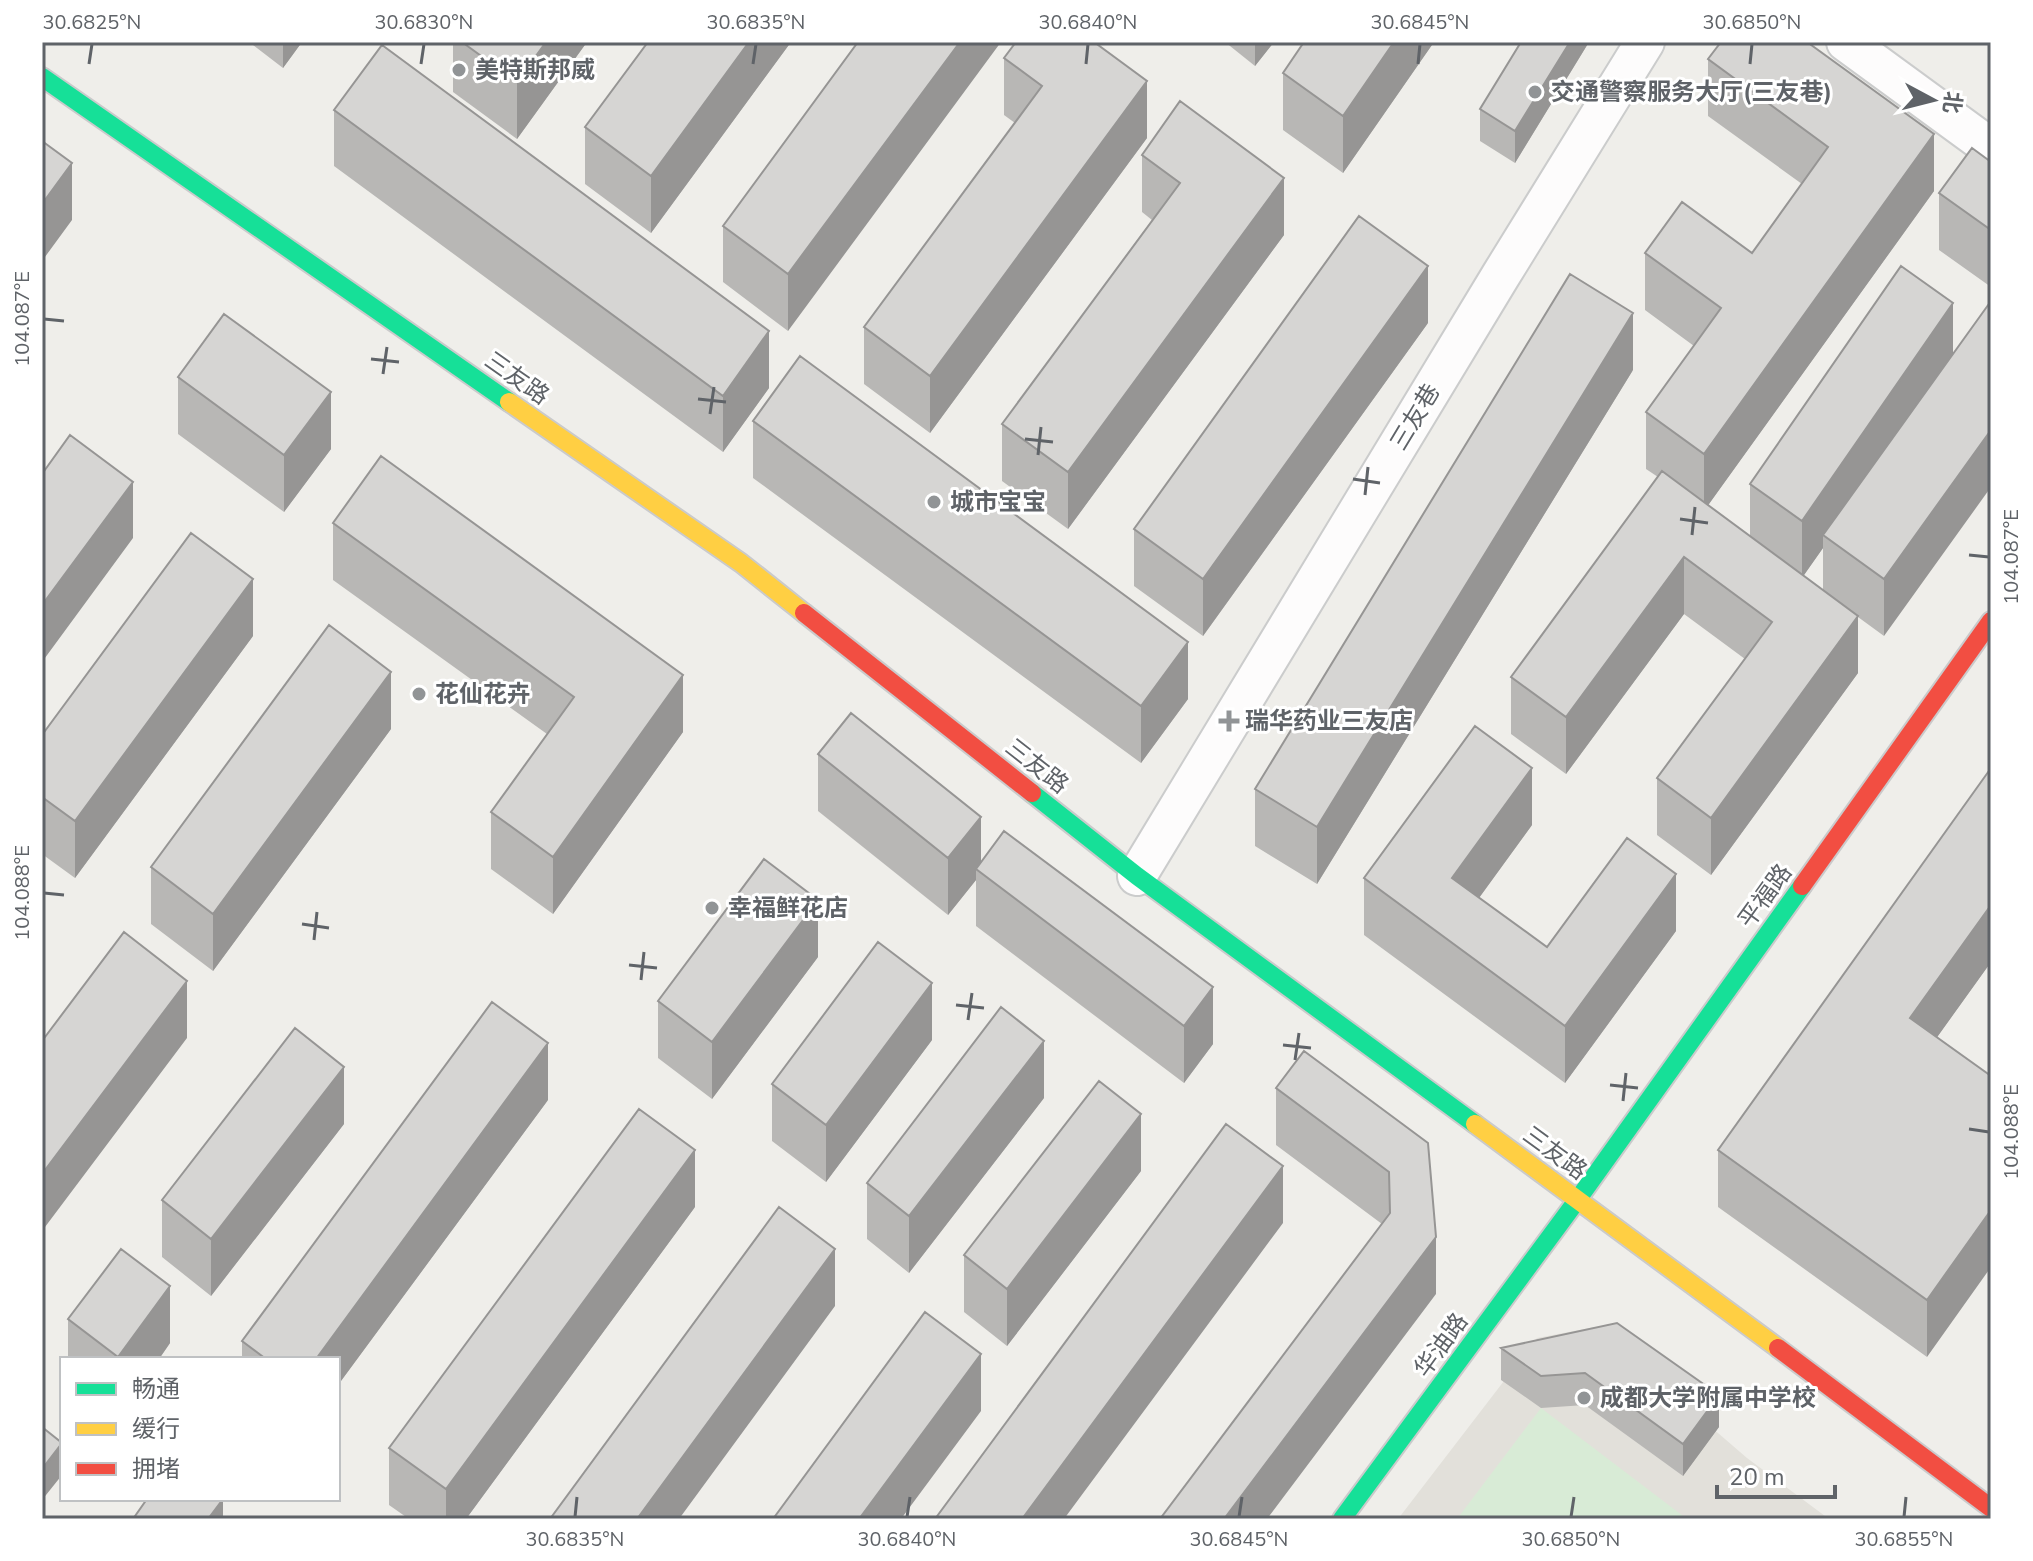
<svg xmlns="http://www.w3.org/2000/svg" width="2033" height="1561" viewBox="0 0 2033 1561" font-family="'Nunito Sans','Noto Sans SC',sans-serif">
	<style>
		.education { fill: #e2e0da }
		.green { fill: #d8ebd6 }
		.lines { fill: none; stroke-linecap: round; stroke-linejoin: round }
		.street-casing { stroke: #cbcccc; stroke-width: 42 }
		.fast-casing { stroke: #cacacb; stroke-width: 22 }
		.slow-casing { stroke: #cacacb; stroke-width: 22 }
		.jam-casing { stroke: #cacacb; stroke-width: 22 }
		.street { stroke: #fdfcfc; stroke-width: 38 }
		.fast { stroke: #16e098; stroke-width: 18 }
		.slow { stroke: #ffcf43; stroke-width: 18 }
		.jam { stroke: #f24e42; stroke-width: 18 }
		.wall { fill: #b8b7b5; fill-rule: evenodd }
		.shaded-wall { fill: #969594 }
		.building { fill: #d6d5d3; stroke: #969594; stroke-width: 2 }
		.ticks { fill: none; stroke: #5f6368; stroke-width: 3 }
		.poi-dot { fill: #919496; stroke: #fff; stroke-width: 3 }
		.labels { text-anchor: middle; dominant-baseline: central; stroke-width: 6; stroke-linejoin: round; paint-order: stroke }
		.poi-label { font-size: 24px; font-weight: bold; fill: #5f6368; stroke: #fff; text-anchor: start }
		.street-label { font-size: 24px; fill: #5f6368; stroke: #fff }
		.neatline { fill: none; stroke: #5f6368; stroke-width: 3 }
		.ticks-label { font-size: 20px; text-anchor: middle; fill: #5f6368 }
	</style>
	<rect width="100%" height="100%" fill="#efeeea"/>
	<!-- education -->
	<path class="education" d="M1595,1327L1747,1458L1829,1519H1398L1537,1338Z"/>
	<!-- green -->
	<path class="green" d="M1541,1408L1687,1519H1457Z"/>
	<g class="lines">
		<defs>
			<path id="street" d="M1846,42L1991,148
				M1137,876L1501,275L1645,42"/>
			<path id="fast" d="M42,77L509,402
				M1032,793L1137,876L1475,1124
				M1342,1519L1578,1199L1802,886"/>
			<path id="slow" d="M509,402L741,563L804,613
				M1475,1124L1778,1348"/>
			<path id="jam" d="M804,613L1032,793
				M1802,886L1991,621
				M1778,1348L1991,1508"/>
		</defs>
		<!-- street casing -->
		<use href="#street" class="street-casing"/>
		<!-- fast casing -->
		<use href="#fast" class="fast-casing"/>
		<!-- slow casing -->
		<use href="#slow" class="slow-casing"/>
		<!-- jam casing -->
		<use href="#jam" class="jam-casing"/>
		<!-- street -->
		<use href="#street" class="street"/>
		<!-- fast -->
		<use href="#fast" class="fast"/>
		<!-- slow -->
		<use href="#slow" class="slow"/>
		<!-- jam -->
		<use href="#jam" class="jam"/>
	</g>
	<!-- wall -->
	<path class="wall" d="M249,42H302L283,68Z
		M453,42H587L517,139L453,92Z
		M791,42L651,233L585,184V127Z
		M858,42L788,331L723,282V226Z
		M1225,42H1274L1255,66Z
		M1304,42H1434L1343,173L1283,130V73Z
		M1521,42H1589L1515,163L1480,141V109Z
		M1004,58L1147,138L930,433L864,384V327L1015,123L1004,115Z
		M1708,59L1934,191L1708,505L1750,536V484L1901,266L1884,636L1858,617V673L1711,875L1657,835V778L1745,659L1684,614L1566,774L1511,734V677L1658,477L1646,469V412L1694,346L1645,310V253H1752L1802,184L1708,116ZM1823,548V590L1803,576Z
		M334,110L769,388L723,452L334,166Z
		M1142,155L1284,235L1068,529L1002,481V424L1152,220L1142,212Z
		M1991,162V287L1939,250V193Z
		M1428,323L1203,636L1134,586V529Z
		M1633,370L1317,884L1255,846V789Z
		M178,377L331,449L284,512L178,434Z
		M753,421L1188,699L1141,763L753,478Z
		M333,523L683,732L553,914L491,869V812L547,734L333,580Z
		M253,636L75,878L42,854V735Z
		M391,729L213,971L151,924V867Z
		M818,754L981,862L1213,1044L1184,1083L976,926V880L948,915L818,811Z
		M1991,768V962L1937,1037L1927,1357L1718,1207V1150Z
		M1532,825L1479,898L1547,947L1676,931L1565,1083L1364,935V878Z
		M818,957L712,1099L658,1058V1001Z
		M932,1040L826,1182L772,1141V1084Z
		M1276,1088L1428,1143L1436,1294L1382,1224L1276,1145Z
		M1044,1098L909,1273L867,1239V1183Z
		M548,1100L338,1385V1359H242V1341Z
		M344,1124L211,1296L162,1257V1200Z
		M1141,1171L1007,1346L964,1312V1255Z
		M695,1207L466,1519H409L389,1505V1448Z
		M68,1319L170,1343L159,1359H68Z
		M1617,1323L1719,1427L1683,1476L1585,1405L1541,1408L1501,1380V1348Z"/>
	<!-- shaded-wall -->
	<path class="shaded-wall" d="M283,42H302L283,68Z
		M546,42H587L517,139V82Z
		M749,42H791L651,233V176Z
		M960,42H1001L788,331V274Z
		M1255,42H1274L1255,66Z
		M1394,42H1434L1343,173V116Z
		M1570,42H1589L1515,163V131Z
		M1147,81V138L930,433V376Z
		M1934,134V191L1704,511V454Z
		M72,163V220L42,261V204Z
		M1284,178V235L1068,529V472Z
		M1428,266V323L1203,636V579Z
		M1953,303V360L1823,535V548L1802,578V521Z
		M1633,313V370L1317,884V827Z
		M769,331V388L723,452V396Z
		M331,392V449L284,512V455Z
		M1991,430V487L1884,636V579Z
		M133,482V538L42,662V605Z
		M1684,557V614L1566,774V717Z
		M253,579V636L75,878V821Z
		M1858,616V673L1711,875V818Z
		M1188,642V699L1141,763V706Z
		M391,672V729L213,971V914Z
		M683,675V732L553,914V857Z
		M1532,768V825L1452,935V878Z
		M981,817V873L976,869V880L948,915V858Z
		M1676,874V931L1565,1083V1026Z
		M818,900V957L712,1099V1042Z
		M1991,905V962L1910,1075V1018Z
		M187,981V1038L42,1231V1174Z
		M932,983V1040L826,1182V1125Z
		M1213,987V1044L1184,1083V1026Z
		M1044,1041V1098L909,1273V1216Z
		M548,1043V1100L338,1385V1359H316Z
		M344,1067V1124L211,1296V1239Z
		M1141,1114V1171L1007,1346V1289Z
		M695,1150V1207L466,1519H446V1489Z
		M1283,1166V1223L1064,1519H1022Z
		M1991,1210V1267L1927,1357V1300Z
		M1436,1237V1294L1267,1519H1224Z
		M835,1249V1306L679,1519H637Z
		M170,1286V1343L159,1359H118V1357Z
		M981,1354V1411L901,1519H859Z
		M1719,1395V1427L1683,1476V1444Z
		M62,1443V1475L42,1500V1469Z
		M223,1499V1519H208Z"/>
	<!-- building -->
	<path class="building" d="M462,42H546L517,82Z
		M648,42H749L651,176L585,127Z
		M858,42H960L788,274L723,226Z
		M1016,42H1094L1147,81L930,376L864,327L1042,86L1004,58Z
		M1304,42H1394L1343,116L1283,73Z
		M1521,42H1570L1515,131L1480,109Z
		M1721,42H1807L1934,134L1704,454L1646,412L1721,308L1645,253L1682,202L1752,253L1828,147L1708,59Z
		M382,45L769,331L723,396L334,110Z
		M1180,101L1284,178L1068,472L1002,424L1180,183L1142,155Z
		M42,141L72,163L42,204Z
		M1972,148L1991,162V230L1939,193Z
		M1359,216L1428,266L1203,579L1134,529Z
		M1901,266L1953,303L1802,521L1750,484Z
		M1570,274L1633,313L1317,827L1255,789Z
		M1991,301V430L1884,579L1823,535Z
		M224,314L331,392L284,455L178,377Z
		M800,356L1188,642L1141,706L753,421Z
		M70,435L133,482L42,605V474Z
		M381,456L683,675L553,857L491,812L574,697L333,523Z
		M1662,471L1858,616L1711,818L1657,778L1772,622L1684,557L1566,717L1511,677Z
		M191,533L253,579L75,821L42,797V735Z
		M329,625L391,672L213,914L151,867Z
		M851,713L981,817L948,858L818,754Z
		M1475,726L1532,768L1452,878L1547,947L1627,838L1676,874L1565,1026L1364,878Z
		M1991,768V905L1910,1018L1991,1076V1210L1927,1300L1718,1150Z
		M1004,831L1213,987L1184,1026L976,869Z
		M764,859L818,900L712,1042L658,1001Z
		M124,932L187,981L42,1174V1041Z
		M878,942L932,983L826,1125L772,1084Z
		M492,1002L548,1043L316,1359H266L242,1341Z
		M1001,1007L1044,1041L909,1216L867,1183Z
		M295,1028L344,1067L211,1239L162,1200Z
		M1304,1051L1428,1143L1436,1237L1224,1519H1160L1390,1213L1389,1172L1276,1088Z
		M1099,1081L1141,1114L1007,1289L964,1255Z
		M639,1109L695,1150L446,1489L389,1448Z
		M1226,1124L1283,1166L1022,1519H935Z
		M779,1207L835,1249L637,1519H550Z
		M121,1249L170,1286L118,1357L68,1319Z
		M925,1312L981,1354L859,1519H773Z
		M1617,1323L1719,1395L1683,1444L1585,1373L1541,1376L1501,1348Z
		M42,1427L62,1443L42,1469Z
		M147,1499H223L208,1519H133Z"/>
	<!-- ticks -->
	<path class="ticks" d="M89,64L92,44M421,64L424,44M753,64L756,44M1086,64L1088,44M1418,64L1420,44M1750,64L1752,44M44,319L64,321M371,359L399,362M383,374L387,347M698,399L726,402M710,414L714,387M1025,439L1053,442M1038,455L1041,427M1353,479L1380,483M1365,495L1368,467M1680,519L1708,523M1692,535L1695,507M1969,555L1989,557M44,893L64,895M302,924L329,928M314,940L317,912M629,965L657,968M641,980L644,952M956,1005L984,1008M968,1020L972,993M1283,1045L1311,1048M1295,1060L1299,1033M1610,1085L1638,1088M1623,1101L1626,1073M1969,1129L1989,1132M575,1517L577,1497M907,1517L910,1497M1239,1517L1242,1497M1571,1517L1574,1497M1904,1517L1906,1497"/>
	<!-- markers -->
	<g class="poi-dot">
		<circle cx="459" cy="70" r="8"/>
		<circle cx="1535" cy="92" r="8"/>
		<circle cx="934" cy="502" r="8"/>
		<circle cx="419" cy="694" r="8"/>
		<path d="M1225 709h8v8h8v8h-8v8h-8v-8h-8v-8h8z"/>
		<circle cx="712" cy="908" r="8"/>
		<circle cx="1584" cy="1398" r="8"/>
	</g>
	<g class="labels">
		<!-- poi labels -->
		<g class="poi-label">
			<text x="475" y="70">美特斯邦威</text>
			<text x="1551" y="92">交通警察服务大厅(三友巷)</text>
			<text x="950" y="502">城市宝宝</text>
			<text x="435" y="694">花仙花卉</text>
			<text x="1245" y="721">瑞华药业三友店</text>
			<text x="728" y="908">幸福鲜花店</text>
			<text x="1600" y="1398">成都大学附属中学校</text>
		</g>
		<!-- street labels -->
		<g class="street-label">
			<text transform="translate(517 378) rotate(35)">三友路</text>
			<text transform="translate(1415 417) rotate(-59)">三友巷</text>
			<text transform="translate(1037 766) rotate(38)">三友路</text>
			<text transform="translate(1765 896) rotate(-54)">平福路</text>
			<text transform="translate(1555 1153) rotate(36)">三友路</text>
			<text transform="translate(1441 1345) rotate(-54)">华油路</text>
		</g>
	</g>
	<!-- border -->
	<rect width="2033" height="1561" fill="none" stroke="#ffffff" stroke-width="88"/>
	<!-- legend -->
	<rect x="60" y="1357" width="280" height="144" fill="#ffffff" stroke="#bfc1c3" stroke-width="2"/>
	<rect x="76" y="1383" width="40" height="12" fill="#16e098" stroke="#bfc1c3" stroke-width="2"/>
	<text x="132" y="1397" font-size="24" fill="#5f6368">畅通</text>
	<rect x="76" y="1423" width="40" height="12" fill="#ffcf43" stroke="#bfc1c3" stroke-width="2"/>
	<text x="132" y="1437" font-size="24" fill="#5f6368">缓行</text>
	<rect x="76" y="1463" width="40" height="12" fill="#f24e42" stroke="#bfc1c3" stroke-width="2"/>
	<text x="132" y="1477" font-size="24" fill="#5f6368">拥堵</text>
	<!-- north arrow -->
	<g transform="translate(1933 100) rotate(97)" stroke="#ffffff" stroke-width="6" paint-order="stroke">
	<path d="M0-6L14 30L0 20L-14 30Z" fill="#5f6368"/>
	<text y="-12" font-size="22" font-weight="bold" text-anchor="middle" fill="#5f6368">北</text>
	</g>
	<!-- scale -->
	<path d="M1717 1485v12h118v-12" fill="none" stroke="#5f6368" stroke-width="4"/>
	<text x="1729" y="1485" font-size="24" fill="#5f6368" stroke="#ffffff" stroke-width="6" paint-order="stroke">20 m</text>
	<rect x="44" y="44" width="1945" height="1473" class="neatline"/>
	<g class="ticks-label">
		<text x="92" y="29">30.6825°N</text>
		<text x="424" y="29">30.6830°N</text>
		<text x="756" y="29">30.6835°N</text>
		<text x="1088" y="29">30.6840°N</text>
		<text x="1420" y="29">30.6845°N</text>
		<text x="1752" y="29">30.6850°N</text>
		<text transform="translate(22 319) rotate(-90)" y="7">104.087°E</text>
		<text transform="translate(2011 557) rotate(-90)" y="7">104.087°E</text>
		<text transform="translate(22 893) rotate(-90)" y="7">104.088°E</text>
		<text transform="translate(2011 1132) rotate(-90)" y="7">104.088°E</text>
		<text x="575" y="1546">30.6835°N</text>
		<text x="907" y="1546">30.6840°N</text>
		<text x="1239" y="1546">30.6845°N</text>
		<text x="1571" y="1546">30.6850°N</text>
		<text x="1904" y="1546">30.6855°N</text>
	</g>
</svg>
